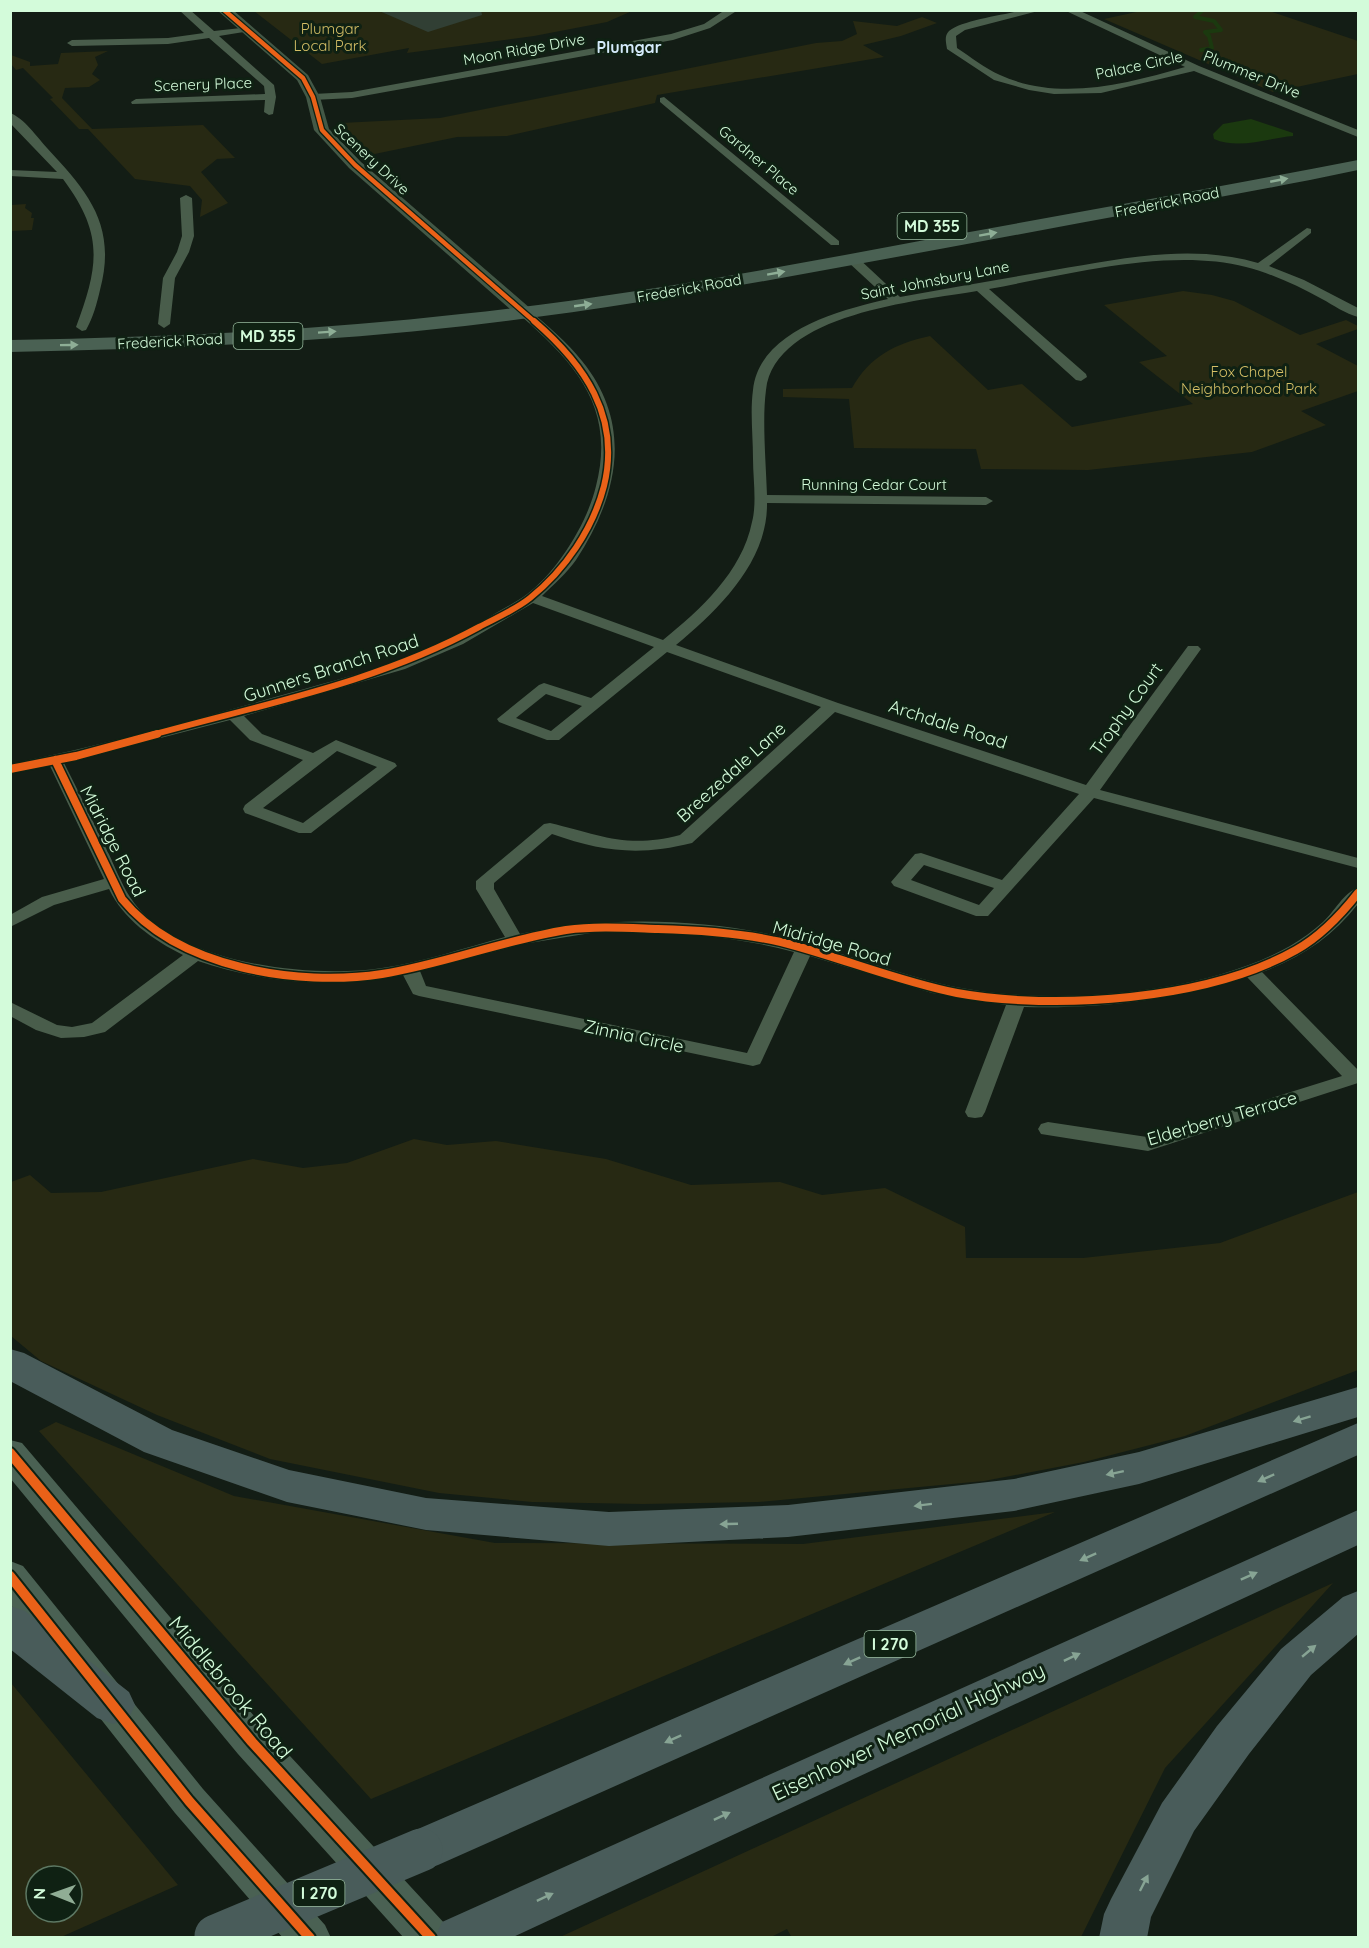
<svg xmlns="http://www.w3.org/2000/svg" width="1369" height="1948" viewBox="0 0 1369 1948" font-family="Quicksand,sans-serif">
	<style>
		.green { fill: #272913; fill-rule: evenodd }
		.water { fill: #1b390f }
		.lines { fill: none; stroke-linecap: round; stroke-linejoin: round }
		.stream { stroke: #1b390f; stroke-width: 4 }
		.building { fill: #313f34 }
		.street { fill: #495d4b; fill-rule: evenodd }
		.secondary { fill: #435846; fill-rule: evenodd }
		.primary { fill: #4a6153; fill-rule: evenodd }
		.highway { fill: #495c5a; fill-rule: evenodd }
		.highway-bridge { stroke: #495c5a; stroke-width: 43 }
		.cycleway-far3-casing { stroke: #0f2113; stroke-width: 7 }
		.cycleway-far2-casing { stroke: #0f2113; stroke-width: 9 }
		.cycleway-far1-casing { stroke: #0f2113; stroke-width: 11 }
		.cycleway-casing { stroke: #0f2113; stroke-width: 14 }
		.cycleway-far3 { stroke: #ea6118; stroke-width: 4.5 }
		.cycleway-far2 { stroke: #ea6118; stroke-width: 6 }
		.cycleway-far1 { stroke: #ea6118; stroke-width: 8 }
		.cycleway { stroke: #ea6118; stroke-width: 10 }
		.oneway { fill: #8eae96 }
		.oneway2 { fill: #87a494 }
		.labels { text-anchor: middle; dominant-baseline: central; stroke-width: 6; stroke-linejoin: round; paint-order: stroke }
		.far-park-label { font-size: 15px; fill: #d5bf66; stroke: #0f2113 }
		.far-street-label { font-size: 15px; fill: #d3fbda; stroke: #0f2113 }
		.far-neighbourhood-label { font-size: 16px; font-weight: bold; fill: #d5ebfb; stroke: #0f2113 }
		.shield { fill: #0f2113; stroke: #98ba9e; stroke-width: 1.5 }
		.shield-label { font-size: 16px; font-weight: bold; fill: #d3fbda }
		.street-label { font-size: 18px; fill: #d3fbda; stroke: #0f2113 }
		.near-street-label { font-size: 21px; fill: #d3fbda; stroke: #0f2113 }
	</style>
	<rect width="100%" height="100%" fill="#131d15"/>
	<!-- green -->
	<path class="green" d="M254,11H632L607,22L534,36L407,53L409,48L322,64Z
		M1141,11H1269L1358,41V74L1273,92L1104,19Z
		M922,17L937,23L901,36L863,45L884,57L657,95L655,103L507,136L457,137L360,157L350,146L341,123L440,118L816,43L842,41L857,34L853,21L897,26Z
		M108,51L95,57L98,65L92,74L100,80L89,87L65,88L62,98L92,129L203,125L235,158L217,159L201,172L228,203L200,217L202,200L190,186L135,179L88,129H79L50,99L53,98L23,68L16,70L11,64V55L30,62V66L58,64L61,53Z
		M26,204L25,208L32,213L31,218H34L32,230L11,231V205Z
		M1183,291L1212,295L1234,301L1300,335L1346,320L1358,326V329L1316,344L1358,366V391L1301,411L1326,425L1252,452L1088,470L981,469L976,449L854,448L849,399L783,397V389L852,388C869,357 896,343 930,336L988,390L1022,384L1072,427L1193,404L1139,362L1167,356L1104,305Z
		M414,1139L447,1145L496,1141L606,1159L691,1185L780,1182L822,1195L885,1188L965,1227L966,1258H1083L1220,1243L1358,1192V1370L1185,1436L1084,1462L984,1481L758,1502L643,1504L532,1502L439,1493L270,1459L157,1415L41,1361L11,1336V1182L30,1175L51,1193L101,1192L253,1159L303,1168L347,1163Z
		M56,1422L234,1496L495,1543L803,1544L1055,1512L371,1799L39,1431Z
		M1333,1583L1165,1768L1081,1937L792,1938L787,1929L769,1938L560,1937Z
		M11,1683L178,1885L61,1937H11ZM36,1876H72V1912H36Z"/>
	<!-- water -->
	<path class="water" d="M1251,119L1293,133V136C1268,138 1239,150 1214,139L1213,134L1223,124Z"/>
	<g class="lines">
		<!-- stream -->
		<path class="stream" d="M1201,50L1212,48L1209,36L1205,32L1221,30L1214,21L1195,17L1203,10"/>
	</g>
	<!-- building -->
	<path class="building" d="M377,10H481L482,15L428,32Z"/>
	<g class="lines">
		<!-- street -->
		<path class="street" d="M179,10H190L214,31L250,27V31L219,36L274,85L276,97L273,114L269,115L264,112L265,100L132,104L131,102L136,99L265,94L264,86L209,38L168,44L72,46L67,43L72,40L168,38L204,33Z
			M725,10H738L710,28L673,40L352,98L313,100L308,97L313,94L352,92L671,34L704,24Z
			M1023,10H1042L965,30L956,36L957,48C971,57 984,68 1000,75C1059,102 1126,84 1185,67L1064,10H1078L1199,66L1358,130V137L1194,71L1101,93L1054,94L1029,90L994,80L947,49C946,42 944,36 949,31C962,20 1005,15 1023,10Z
			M664,97L839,241V245H831L660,102V98Z
			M10,113C24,118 37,137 47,148C89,193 117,226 100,290C97,303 93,318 86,330L82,331L76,327C99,265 104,234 63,179L10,176V170L57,172L10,123Z
			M186,195L192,198L194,236L189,252L175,278L170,324L164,328L158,324L163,278L177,252L182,236L180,198Z
			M1307,228L1311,229V233L1269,266L1304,280L1358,308V317C1346,314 1333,305 1322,299C1298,286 1273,274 1246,267C1168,247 1067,275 989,289L1086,374L1087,377L1081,381L1076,380L977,291C919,301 775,313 766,390C762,420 766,463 767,495L986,497L993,501L986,505L767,503C768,562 718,610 676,645L838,703L1086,785L1188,646H1198L1201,649L1100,790L1358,858V868L1094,798L988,916H976L894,886L891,882L915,854L921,853L1002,880L1079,794L835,712L692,843C640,856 603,852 552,834L494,883V889L520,934C601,916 701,918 782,937C832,949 880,968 930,981C971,992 1014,996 1056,996C1131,996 1225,983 1290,946C1302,939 1313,931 1323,922C1334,912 1345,891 1358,888V904C1333,936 1301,958 1262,972L1358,1070V1083L1148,1151L1041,1134L1038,1129L1041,1124L1048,1122L1147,1137L1342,1076L1247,977C1174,1000 1100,1009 1024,1007L985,1112L982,1117L975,1118L968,1117L965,1112L1006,1005L932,993L810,956L762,1060L760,1064L753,1066L419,996L413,994L403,975C337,989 262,983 198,961L105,1032L84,1037L61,1038L36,1030L10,1016V1002L57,1025L72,1027L92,1023L183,955C153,940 123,919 109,889L54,905L10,927V915L42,897L104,879L50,766L10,774V764C99,746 188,722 275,697C314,686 354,676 393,663C427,652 459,634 491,616C502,609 515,603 526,595C557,572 587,524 596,486C616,408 576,364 521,316L519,313L521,310H529C548,326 567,342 582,361C634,425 618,496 576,560C567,573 553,585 542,596L663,640C700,610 742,572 752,522C757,503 753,479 753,459C753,436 750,412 753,390C759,331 840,310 888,299L848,262V256H856L900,297C951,288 1002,279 1054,270C1121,259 1190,243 1258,263ZM533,603L654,647L591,698L544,683L539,685L497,719L499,722L547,740H559L667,652L821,707L680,835C627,849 600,835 550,823L544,824L476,881V889L505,937C464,948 423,962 382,968C311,979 172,964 130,897C121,883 115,867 108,852C93,822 79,792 64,763L230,720L250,740L303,760L245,805L243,809L245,813L299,833H311L397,766L395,763L336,740L313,753L262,734L244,716L405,669L463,644ZM546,694L582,706L551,731L516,718ZM337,751L377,767L303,823L263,808ZM924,865L994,888L979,905L911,880ZM591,933C658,931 729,934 794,952L747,1053L426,986L420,971L523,944Z"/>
		<!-- secondary -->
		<path class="secondary" d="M217,10H233L308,75L320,97L329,129L361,162L531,309L534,313L531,317H519L349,168L314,130L306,97L297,80Z"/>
		<!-- primary -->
		<path class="primary" d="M1358,160V170L1310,180C1186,204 1063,226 940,249C782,278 624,308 465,326C314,343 162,349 10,352V340C161,337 311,331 461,314C622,297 782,267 941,237C1080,212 1219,187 1358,160Z
			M10,1440L22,1443L266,1730L446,1925L452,1938H404L238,1754L10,1478Z
			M10,1561L23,1566L203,1789L325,1925L331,1938H283L175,1813L10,1604Z"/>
		<!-- highway -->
		<path class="highway" d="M10,1349L24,1353L172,1430L289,1470L426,1498L609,1512L788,1505L1014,1479L1139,1452L1358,1387V1417L1139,1484L1014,1511L788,1537L609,1546L426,1530L287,1502L144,1452L10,1381Z
			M1358,1423V1455L438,1865L421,1871L404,1865L398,1850L404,1835Z
			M1358,1510V1545L511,1938H435L442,1922Z
			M1358,1591V1634L1311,1675L1249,1754L1194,1831L1151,1917L1147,1938H1099L1104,1914L1111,1899L1162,1803L1217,1726L1281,1649L1343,1597Z
			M10,1606L25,1611L129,1692L135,1705L129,1718L113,1724L97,1718L10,1649Z"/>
		<!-- highway-bridge -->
		<path class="highway-bridge" d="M216,1936L421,1850"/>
		<defs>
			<path id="cycleway-far3" d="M224,10L303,78L313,97L322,130L355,165L535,322"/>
			<path id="cycleway-far2" d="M152,735C263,704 376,683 479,627C496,618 515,610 530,598C565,570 593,529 604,486C621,416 584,364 534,321"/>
			<path id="cycleway-far1" d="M55,760L122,899C178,968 298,987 382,974C444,964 504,940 566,930C596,926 627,928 658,929C699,930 741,933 781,942C840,957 897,981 957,993C1055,1011 1208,1000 1296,950C1321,936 1340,916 1358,893
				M10,769L76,756L157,734"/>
			<path id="cycleway" d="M10,1453L252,1742L431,1938
				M10,1576L189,1801L310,1938"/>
		</defs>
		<!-- cycleway-far3 casing -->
		<use href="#cycleway-far3" class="cycleway-far3-casing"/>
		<!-- cycleway-far2 casing -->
		<use href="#cycleway-far2" class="cycleway-far2-casing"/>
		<!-- cycleway-far1 casing -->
		<use href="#cycleway-far1" class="cycleway-far1-casing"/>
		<!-- cycleway casing -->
		<use href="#cycleway" class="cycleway-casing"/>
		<!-- cycleway-far3 -->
		<use href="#cycleway-far3" class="cycleway-far3"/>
		<!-- cycleway-far2 -->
		<use href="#cycleway-far2" class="cycleway-far2"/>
		<!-- cycleway-far1 -->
		<use href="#cycleway-far1" class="cycleway-far1"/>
		<!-- cycleway -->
		<use href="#cycleway" class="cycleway"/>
	</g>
	<!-- one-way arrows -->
	<defs><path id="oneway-solid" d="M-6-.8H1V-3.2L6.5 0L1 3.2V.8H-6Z" transform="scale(1.5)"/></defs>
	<g class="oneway">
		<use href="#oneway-solid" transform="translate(1279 180) rotate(-11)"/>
		<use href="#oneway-solid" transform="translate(988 234) rotate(-10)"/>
		<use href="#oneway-solid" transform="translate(776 273) rotate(-10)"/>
		<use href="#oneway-solid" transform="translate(583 305) rotate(-8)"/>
		<use href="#oneway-solid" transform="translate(327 332) rotate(-4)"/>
		<use href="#oneway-solid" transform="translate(69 345) rotate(-1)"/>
	</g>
	<g class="oneway2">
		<use href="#oneway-solid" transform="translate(1302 1419) rotate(163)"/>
		<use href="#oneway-solid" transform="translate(1115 1473) rotate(168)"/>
		<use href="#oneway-solid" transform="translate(1266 1478) rotate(156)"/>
		<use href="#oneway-solid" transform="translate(923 1505) rotate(173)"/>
		<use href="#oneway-solid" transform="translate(729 1524) rotate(178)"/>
		<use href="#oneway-solid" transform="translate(1088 1557) rotate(156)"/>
		<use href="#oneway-solid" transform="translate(1249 1576) rotate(-24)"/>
		<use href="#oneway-solid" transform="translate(1309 1651) rotate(-40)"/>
		<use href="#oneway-solid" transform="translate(1072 1657) rotate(-25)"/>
		<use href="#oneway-solid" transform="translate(852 1661) rotate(156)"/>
		<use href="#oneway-solid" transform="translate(673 1739) rotate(156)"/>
		<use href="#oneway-solid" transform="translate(722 1816) rotate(-25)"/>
		<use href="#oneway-solid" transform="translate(1144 1883) rotate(-63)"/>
		<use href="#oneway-solid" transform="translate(545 1897) rotate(-25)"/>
	</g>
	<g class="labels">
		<!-- far-park labels -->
		<g class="far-park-label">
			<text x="330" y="28">Plumgar<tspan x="330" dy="17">Local Park</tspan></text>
			<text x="1249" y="371">Fox Chapel<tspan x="1249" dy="17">Neighborhood Park</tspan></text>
		</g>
		<!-- far-street labels -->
		<g class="far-street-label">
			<text transform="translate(524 49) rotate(-10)">Moon Ridge Drive</text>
			<text transform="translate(1139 65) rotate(-12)">Palace Circle</text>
			<text transform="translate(1252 74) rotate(22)">Plummer Drive</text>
			<text transform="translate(203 84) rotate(-2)">Scenery Place</text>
			<text transform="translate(372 159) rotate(43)">Scenery Drive</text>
			<text transform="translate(759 160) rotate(40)">Gardner Place</text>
			<text transform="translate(1167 202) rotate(-11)">Frederick Road</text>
			<text transform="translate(935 280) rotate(-11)">Saint Johnsbury Lane</text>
			<text transform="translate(689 288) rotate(-10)">Frederick Road</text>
			<text transform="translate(170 341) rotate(-3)">Frederick Road</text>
			<text x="874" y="484">Running Cedar Court</text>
		</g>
		<!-- far-neighbourhood labels -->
		<g class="far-neighbourhood-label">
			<text x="629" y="47">Plumgar</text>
		</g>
		<!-- shield labels -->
		<g class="shield">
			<rect x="897.5" y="213" width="69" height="26" rx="4.5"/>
			<rect x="233.5" y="323" width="69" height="26" rx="4.5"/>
			<rect x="864.5" y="1631" width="51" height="26" rx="4.5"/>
			<rect x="293.5" y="1880" width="51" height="26" rx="4.5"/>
		</g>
		<g class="shield-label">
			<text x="932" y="226">MD 355</text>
			<text x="268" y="336">MD 355</text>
			<text x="890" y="1644">I 270</text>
			<text x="319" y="1893">I 270</text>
		</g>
		<!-- street labels -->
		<g class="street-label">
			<text transform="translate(331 668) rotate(-18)">Gunners Branch Road</text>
			<text transform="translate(1126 709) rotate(-54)">Trophy Court</text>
			<text transform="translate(948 724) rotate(18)">Archdale Road</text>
			<text transform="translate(731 772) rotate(-42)">Breezedale Lane</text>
			<text transform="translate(113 841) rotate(63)">Midridge Road</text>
			<text transform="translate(832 943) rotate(16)">Midridge Road</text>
			<text transform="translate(634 1036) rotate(12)">Zinnia Circle</text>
			<text transform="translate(1222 1118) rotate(-16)">Elderberry Terrace</text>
		</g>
		<!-- near-street labels -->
		<g class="near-street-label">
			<text transform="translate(231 1687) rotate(50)">Middlebrook Road</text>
			<text transform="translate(908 1731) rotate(-25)">Eisenhower Memorial Highway</text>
		</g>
	</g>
	<!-- border -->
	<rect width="1369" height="1948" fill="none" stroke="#d3fbda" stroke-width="24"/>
	<!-- north arrow -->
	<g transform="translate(54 1894) rotate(271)"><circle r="28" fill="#0f2113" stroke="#5d7863" stroke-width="1.5"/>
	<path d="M0-4.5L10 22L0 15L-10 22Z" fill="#90ad95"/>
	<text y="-9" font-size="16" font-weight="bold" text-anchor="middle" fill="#d3fbda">N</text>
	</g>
</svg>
